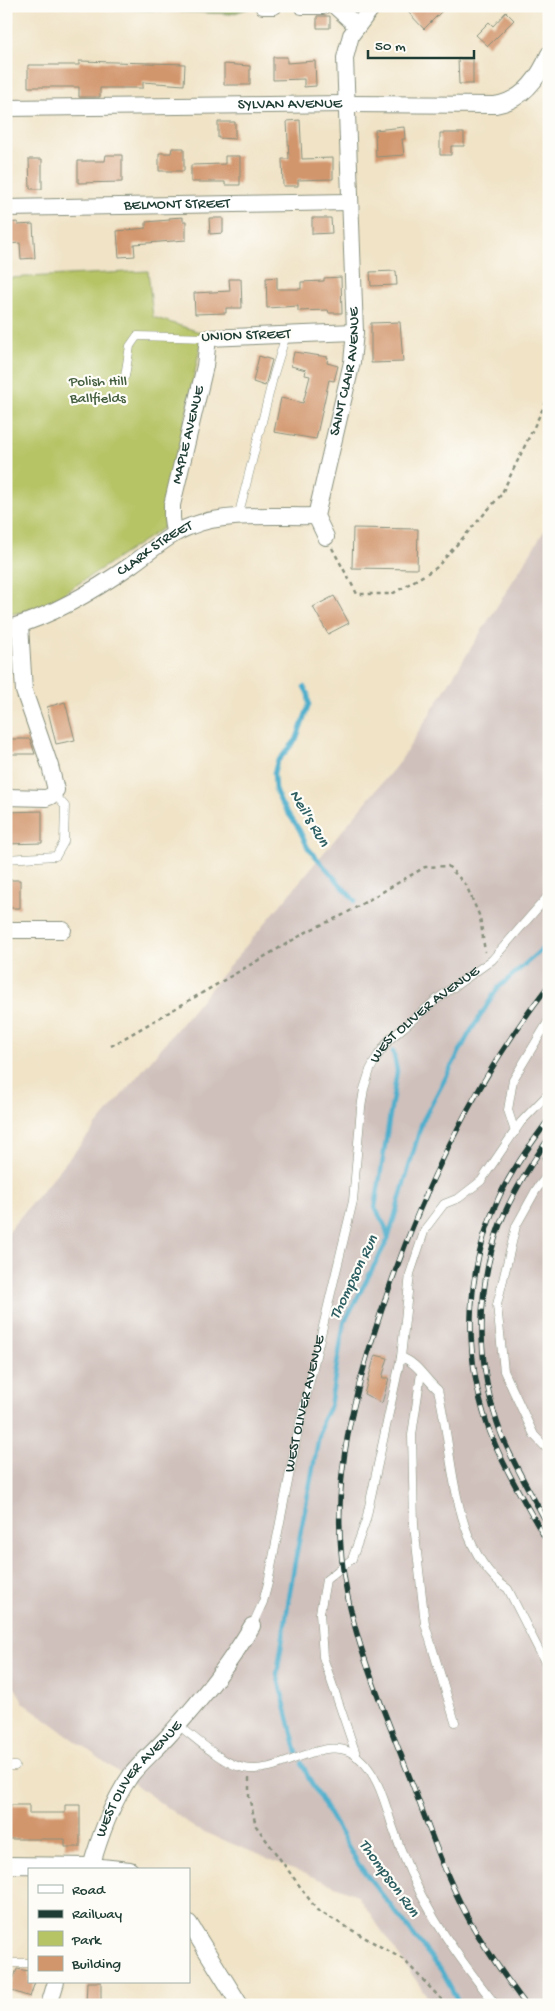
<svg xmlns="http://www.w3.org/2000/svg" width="555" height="2011" viewBox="0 0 555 2011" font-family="'Gochi Hand',sans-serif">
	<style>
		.industrial { fill: #cfc0bb }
		.green { fill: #b7c466; stroke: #6b804d }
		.forest { fill: #91aa5b; stroke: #587448 }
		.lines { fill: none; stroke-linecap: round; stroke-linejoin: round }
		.stream { stroke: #4daecc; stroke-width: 4.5 }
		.building { fill: #d2966d }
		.lane-casing { stroke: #88907d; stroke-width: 9 }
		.street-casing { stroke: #88907d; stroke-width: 18 }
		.path { stroke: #88907d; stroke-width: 2.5; stroke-dasharray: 4 4; stroke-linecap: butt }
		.lane { stroke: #fff; stroke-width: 8 }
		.street { stroke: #fff; stroke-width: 16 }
		.rail-casing { stroke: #1f3d34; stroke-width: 5.5 }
		.rail { stroke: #fdfcf7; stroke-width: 4; stroke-dasharray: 11; stroke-linecap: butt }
		.labels { text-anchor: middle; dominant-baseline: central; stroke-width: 4.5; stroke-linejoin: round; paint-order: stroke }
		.street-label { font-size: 15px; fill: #1f3d34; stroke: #fdfcf7 }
		.park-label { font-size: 15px; fill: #455f40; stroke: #fdfcf7 }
		.water-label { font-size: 16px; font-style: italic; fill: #2d5f62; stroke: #fdfcf7 }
	</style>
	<rect width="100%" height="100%" fill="#fdfcf7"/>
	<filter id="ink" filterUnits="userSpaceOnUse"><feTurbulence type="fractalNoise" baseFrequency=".02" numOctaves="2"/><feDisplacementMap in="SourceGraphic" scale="10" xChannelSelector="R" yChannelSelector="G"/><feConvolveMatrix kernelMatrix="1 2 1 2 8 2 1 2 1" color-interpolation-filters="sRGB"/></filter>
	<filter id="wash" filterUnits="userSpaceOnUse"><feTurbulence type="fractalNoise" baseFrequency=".0096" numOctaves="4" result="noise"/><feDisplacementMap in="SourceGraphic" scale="20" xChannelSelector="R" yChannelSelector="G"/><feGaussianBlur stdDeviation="1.12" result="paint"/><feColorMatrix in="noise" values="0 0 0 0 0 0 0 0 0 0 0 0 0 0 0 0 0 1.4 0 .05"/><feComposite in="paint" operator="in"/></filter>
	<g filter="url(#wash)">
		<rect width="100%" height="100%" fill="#f0e3c6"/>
		<!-- industrial -->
		<path class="industrial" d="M549,523V2005H433L357,1895L196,1829L24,1703L6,1673V1234L401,760Z"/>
		<!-- green -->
		<path class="green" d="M148,271L153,317L203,333L163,528L40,609L6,615V278Z"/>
		<!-- forest -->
		<path class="forest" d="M52,6H257L231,14Z"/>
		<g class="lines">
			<!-- stream -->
			<path class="stream" d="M304,687L308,694L309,705L296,740L277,762L274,773L275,789L281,803L299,829L308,848L355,901
				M388,1237L385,1226L375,1208L397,1071L393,1051
				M297,1753L277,1674L294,1567L322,1421L330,1406L344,1323L388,1239L422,1122L469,1034L498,988L549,943
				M302,1763L309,1779L359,1865L441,1970L460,2005"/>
		</g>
		<g id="blocks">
			<!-- building -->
			<path class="building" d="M414,6H447L424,29L408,12Z
				M506,12L514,20L488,46L476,35L489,22L493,26Z
				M317,16H330V28H317Z
				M273,57H287V63L315,61L316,86L304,87V79L273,80Z
				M458,59H473V84H459Z
				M79,61L185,64L184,85L143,82V88H100V97H79V87H28V65H79Z
				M224,64L250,66V85H224Z
				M300,120L302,159L333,158V179L298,180V186H283L282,159H289L287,121Z
				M218,122H235V139L218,138Z
				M404,127L405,139H402L404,155L376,157L375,130Z
				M440,133H464V146H451V155H440Z
				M172,148H184V171H159V153H171Z
				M106,155H122V182L78,183V161H105Z
				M225,156H240V185H225V182H191V165L225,164Z
				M29,159H42V189H30Z
				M183,217V221H186V240L134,244L135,256L119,257L117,231L146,228V222L169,220V218Z
				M209,218H223V233L210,234Z
				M312,218H331L332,233L312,234Z
				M18,222V225L33,224L35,258L21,259L20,243L6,244V223Z
				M396,271L397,285L371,286L370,272Z
				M277,277V289H301V282L324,281V278L341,277L342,313H329L328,310L298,311V306L267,308L266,278Z
				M229,279H241L242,308H226V313L195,314L194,293L230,291Z
				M400,322L403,362L371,363V323Z
				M294,352L328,357L327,363L338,366L334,381L329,380L316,439L274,432L281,398L303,403L310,376L305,375L306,370L291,366Z
				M259,356L272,360L265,386L253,382Z
				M353,528L418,529L417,569L352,568Z
				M334,596L349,623L328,634L313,607Z
				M65,702L75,740L56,744L47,707Z
				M6,739H30L35,754H6Z
				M42,811V843L6,844V812Z
				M6,880H20V908H6Z
				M375,1355L388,1358L382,1378H389L382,1403L364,1394Z
				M6,1805H29V1813H65V1805H80V1847H65V1839H6Z
				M17,1969L29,1971V1982H35L30,1997L9,1990Z
				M87,1982H101V2005H86Z"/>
		</g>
	</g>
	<g filter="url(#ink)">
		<use href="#blocks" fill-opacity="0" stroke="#88907d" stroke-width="1"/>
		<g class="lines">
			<defs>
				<g id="lane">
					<path d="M125,376L130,346L137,336L208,338"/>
					<path d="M238,517L274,374L286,335"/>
					<path d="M6,859L56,856L64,842L65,806L54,794"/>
					<path d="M515,1132L508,1110L513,1080L549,1020"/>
					<path d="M549,1173L536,1190L516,1226L497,1305L504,1371L534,1435L549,1451"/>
					<path d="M401,1357C418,1363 425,1379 438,1390C454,1452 450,1549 508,1589L549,1670"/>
					<path d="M421,1373L412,1435L414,1525L425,1624L455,1722"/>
					<path id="s1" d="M252,1626L263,1602L268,1583L298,1431L353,1201L361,1108L364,1089L370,1070L378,1055L389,1040L437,999L492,960L549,895"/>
					<path d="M178,1725C197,1739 221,1763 244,1768C279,1776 318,1737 350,1752C374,1764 384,1798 391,1822C415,1896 448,1945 496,2005"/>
					<path d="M357,1757L323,1657L320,1613L326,1580L352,1559L366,1520L401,1357L410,1274L425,1229L444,1204L459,1198L481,1181L521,1122L549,1093"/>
					<path d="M6,1766H15"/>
					<path d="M6,1963H29"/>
				</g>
				<g id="street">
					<path d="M263,6H274"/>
					<path d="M302,6H323"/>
					<path d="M335,6L357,26"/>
					<path id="s2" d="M6,108L346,104L495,105C522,101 539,78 549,54"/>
					<path id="s3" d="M6,208L349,202"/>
					<path id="s4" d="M174,533L172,518V505L205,366L208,338L355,332"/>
					<path id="s5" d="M326,537L316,516L352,362L355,332L345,58L351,35L373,6"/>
					<path id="s6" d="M6,629C52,616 92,592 131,565C151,551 169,534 191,526C225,512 279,517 316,516"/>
					<path d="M6,797L46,798L51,796L56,790L50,766L24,691L20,625"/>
					<path d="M6,930H63"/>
					<path d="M6,1865L91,1866L130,1870"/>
					<path id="s7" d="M90,1870C100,1836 111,1804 131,1775C143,1760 158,1748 171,1733C201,1700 229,1665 252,1626"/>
					<path d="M189,1923L240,2005"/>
					<path d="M49,2005L56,1982"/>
				</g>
			</defs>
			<!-- lane casing -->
			<use href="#lane" class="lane-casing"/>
			<!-- street casing -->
			<use href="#street" class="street-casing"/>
			<!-- path -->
			<path class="path" d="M332,548L357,594H392L436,568L501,495L549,396
				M111,1046L310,930L343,915L425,867L448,866L466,885L480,917L485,952
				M249,1778V1797L256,1826L317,1910L404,1960L442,2000"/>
			<!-- lane -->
			<use href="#lane" class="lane"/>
			<!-- street -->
			<use href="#street" class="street"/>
			<defs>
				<path id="rail" d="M549,1119C531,1144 513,1168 500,1195C466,1266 462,1349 487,1424C502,1466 527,1506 549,1545
					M549,1138C530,1165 512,1194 500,1224C475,1291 476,1369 502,1436C515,1467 533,1497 549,1527
					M545,1159L549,1154
					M526,2005C504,1975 482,1945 465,1912C442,1868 426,1819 408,1773C380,1700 347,1628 341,1550C334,1470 355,1391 380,1315C419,1197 472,1084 549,985"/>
			</defs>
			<!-- rail casing -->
			<use href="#rail" class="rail-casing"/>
			<!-- rail -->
			<use href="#rail" class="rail"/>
		</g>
	</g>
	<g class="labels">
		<!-- street labels -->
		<g class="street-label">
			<text stroke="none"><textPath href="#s2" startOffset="284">SYLVAN AVENUE</textPath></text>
			<text stroke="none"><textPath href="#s3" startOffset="171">BELMONT STREET</textPath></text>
			<text transform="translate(246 336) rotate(-2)">UNION STREET</text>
			<text stroke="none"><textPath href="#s5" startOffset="171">SAINT CLAIR AVENUE</textPath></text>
			<text stroke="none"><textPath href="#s4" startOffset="100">MAPLE AVENUE</textPath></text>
			<text stroke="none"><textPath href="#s6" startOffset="170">CLARK STREET</textPath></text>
			<text stroke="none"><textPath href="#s1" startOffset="649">WEST OLIVER AVENUE</textPath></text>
			<text stroke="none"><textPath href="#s1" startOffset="229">WEST OLIVER AVENUE</textPath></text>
			<text stroke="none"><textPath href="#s7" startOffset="105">WEST OLIVER AVENUE</textPath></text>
		</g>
		<!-- park labels -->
		<g class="park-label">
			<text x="98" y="382">Polish Hill<tspan x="98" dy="17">Ballfields</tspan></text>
		</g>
		<!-- water labels -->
		<g class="water-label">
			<text transform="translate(308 819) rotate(59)">Neil's Run</text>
			<text transform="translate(355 1278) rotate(-64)">Thompson Run</text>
			<text transform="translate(388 1879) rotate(54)">Thompson Run</text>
		</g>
	</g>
	<!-- margin -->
	<rect width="555" height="2011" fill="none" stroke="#fdfcf7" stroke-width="25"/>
	<!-- legend -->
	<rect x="28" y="1868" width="162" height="115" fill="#fdfcf7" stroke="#a4b0a9"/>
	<rect x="38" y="1885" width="25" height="8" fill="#ffffff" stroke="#a4b0a9"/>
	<text x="72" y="1894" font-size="15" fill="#1f3d34">Road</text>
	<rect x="38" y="1910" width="25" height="8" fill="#1f3d34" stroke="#a4b0a9"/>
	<text x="72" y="1918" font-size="15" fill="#1f3d34">Railway</text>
	<rect x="38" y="1931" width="25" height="15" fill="#b7c466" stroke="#a4b0a9"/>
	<text x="72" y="1944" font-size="15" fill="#1f3d34">Park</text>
	<rect x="38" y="1956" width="25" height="15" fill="#d2966d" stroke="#a4b0a9"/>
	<text x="72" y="1968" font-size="15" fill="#1f3d34">Building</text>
	<!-- scale -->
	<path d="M368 50v8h106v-8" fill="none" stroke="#1f3d34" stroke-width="2.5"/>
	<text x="375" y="50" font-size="15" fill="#1f3d34" stroke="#fdfcf7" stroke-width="4" paint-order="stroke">50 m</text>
</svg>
